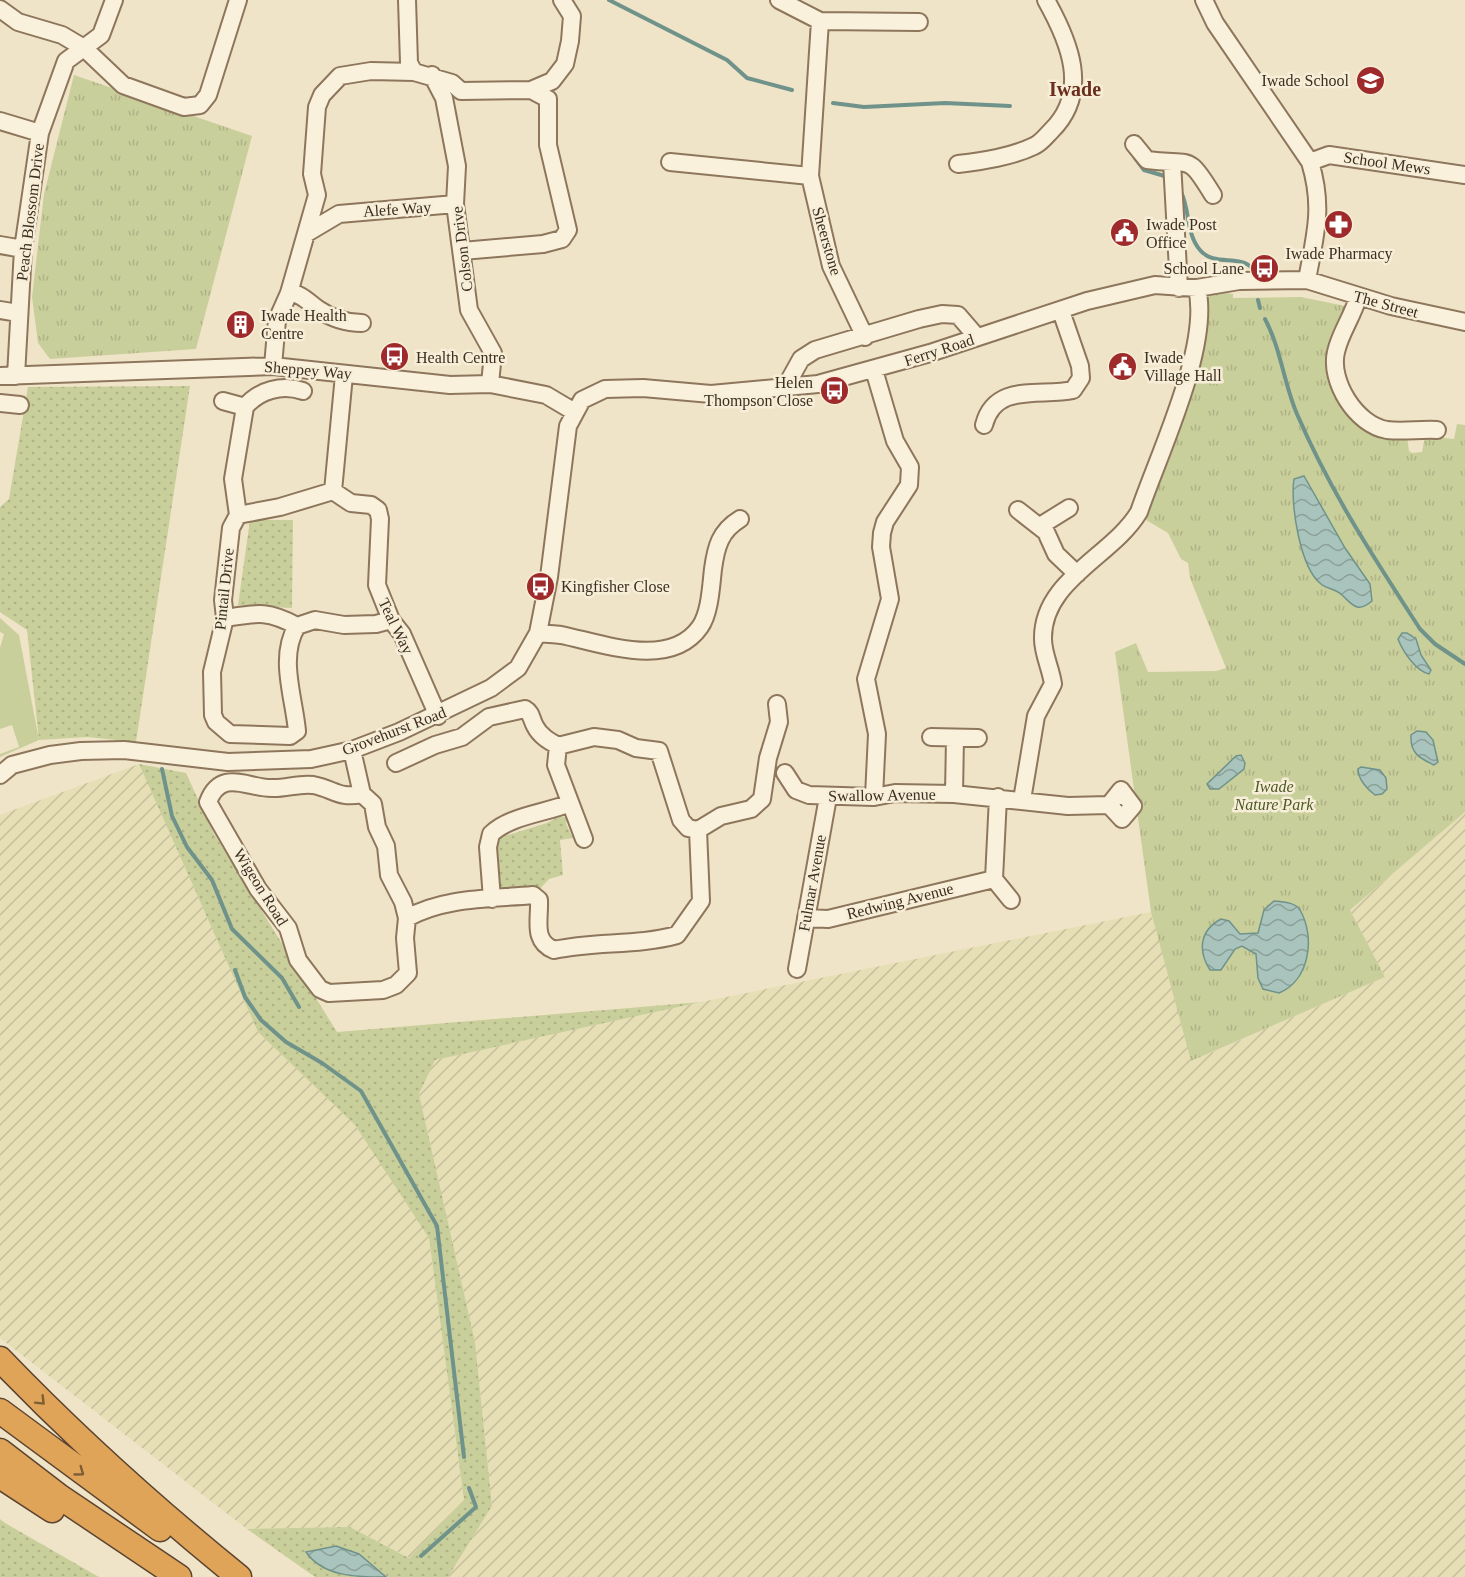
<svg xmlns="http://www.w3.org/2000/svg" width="1465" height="1577" viewBox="0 0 1465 1577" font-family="Georgia,serif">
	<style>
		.farmland { fill: url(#farmland-furrows) }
		.grass { fill: url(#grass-dots) }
		.park { fill: url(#park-tufts) }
		.garden { fill: #c9cf9b }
		.water { fill: url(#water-waves); stroke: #6f938a; stroke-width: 1.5 }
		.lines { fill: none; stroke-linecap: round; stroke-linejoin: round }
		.stream { stroke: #6f938a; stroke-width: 4 }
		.minor-casing { stroke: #8d765c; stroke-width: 20 }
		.highway-casing { stroke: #5b4430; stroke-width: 27 }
		.minor { stroke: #faf1dc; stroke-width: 16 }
		.highway { stroke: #e0a458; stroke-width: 24 }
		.oneway { stroke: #7e5d36 }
		.labels { text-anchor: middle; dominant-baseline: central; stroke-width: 5; stroke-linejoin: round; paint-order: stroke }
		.poi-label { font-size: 16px; fill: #3d2e20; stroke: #f7eed8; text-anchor: start }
		.street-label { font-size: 16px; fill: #3d2e20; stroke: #f7eed8 }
		.park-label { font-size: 16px; font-style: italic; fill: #4d5a26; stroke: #f7eed8 }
		.quarter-label { font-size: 20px; font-weight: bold; fill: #6b2e1e; stroke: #f7eed8 }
	</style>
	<defs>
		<pattern id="farmland-furrows" width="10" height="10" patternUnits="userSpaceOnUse" patternTransform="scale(1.5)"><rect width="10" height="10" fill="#e6deb5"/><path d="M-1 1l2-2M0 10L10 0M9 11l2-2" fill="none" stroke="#c6bf9b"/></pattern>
		<pattern id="grass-dots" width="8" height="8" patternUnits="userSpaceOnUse" patternTransform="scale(1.5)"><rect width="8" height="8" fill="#c9cf9b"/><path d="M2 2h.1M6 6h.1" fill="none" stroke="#aeb285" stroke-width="1.8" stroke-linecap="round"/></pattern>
		<pattern id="park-tufts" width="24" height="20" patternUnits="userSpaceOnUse" patternTransform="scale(1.5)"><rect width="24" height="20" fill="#c9cf9b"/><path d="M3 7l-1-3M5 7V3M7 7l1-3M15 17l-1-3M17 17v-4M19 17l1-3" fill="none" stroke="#aeb285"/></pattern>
		<pattern id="water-waves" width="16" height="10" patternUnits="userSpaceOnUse" patternTransform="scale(1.5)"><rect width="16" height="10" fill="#a9c4bc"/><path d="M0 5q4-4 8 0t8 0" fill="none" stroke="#8ba098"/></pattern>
	</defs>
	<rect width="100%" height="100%" fill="#f0e4c8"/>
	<!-- farmland -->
	<path class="farmland" d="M139,764L258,1032L355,1125L428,1232L464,1500L410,1558L350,1527L247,1529L0,1338V815Z
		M1465,812V1577H448L492,1506L475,1342L419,1094L434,1060L701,1002L1151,912L1192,1061L1385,977L1350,910Z"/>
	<!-- grass -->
	<path class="grass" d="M190,386L136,742L87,737L39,740L27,630L0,612V507L9,499L28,387Z
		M250,520H293L292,608L238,605Z
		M139,764L186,773L214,834L337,1032L701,1002L435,1060L419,1094L475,1342L492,1506L448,1577H315L247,1529L350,1527L409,1558L464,1500L429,1238L355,1125L258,1032Z
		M560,816L567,818L566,824L573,838L560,840L563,875L549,879L536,893H506L499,887L496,850L498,838L547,823Z
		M0,1519L5,1523L99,1577H0Z"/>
	<!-- park -->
	<path class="park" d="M74,75L252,136L196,349L50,359L38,343L32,297L44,194Z
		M1214,291L1233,294V298L1301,297L1345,306L1343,322L1336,338L1348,411L1407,436L1409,451L1412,453L1422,452L1425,436L1454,439L1457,424L1465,425V812L1350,910L1385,977L1191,1061L1151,912L1115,652L1136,643L1148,672L1216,671L1226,668L1190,578L1188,563L1181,559L1168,533L1146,520L1203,350L1205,297Z"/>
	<!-- garden -->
	<path class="garden" d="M0,618L19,635L39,740L0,757V754L19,747L12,725L0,729V648L4,634L0,632Z"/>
	<!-- water -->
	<path class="water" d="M1304,476L1345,548L1370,584L1372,601C1357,614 1352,604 1342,595C1336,589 1327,589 1321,584C1300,568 1290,503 1294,479Z
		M1402,633H1407L1416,639L1421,655L1431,670L1429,674C1416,671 1403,652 1398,639Z
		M1417,731L1426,732L1433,740L1438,762L1434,765C1419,758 1410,753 1411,735Z
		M1241,755L1245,763L1244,769L1219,789H1210L1207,784L1236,756Z
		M1361,767L1380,770L1386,778L1387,789L1382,794L1375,795C1367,789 1358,779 1358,769Z
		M1274,901C1283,902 1295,902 1300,910C1316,938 1309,981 1279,993L1263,989L1258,978L1256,954L1242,946L1235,949L1221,970H1210C1198,951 1199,931 1221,919L1229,921L1240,934L1258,933L1264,910Z
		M336,1546L359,1554L386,1577C357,1577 323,1577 306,1552Z"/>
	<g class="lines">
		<!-- stream -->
		<path class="stream" d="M609,0L727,60L747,78L792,90
			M833,103L864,107L945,103L1010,106
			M1135,158L1144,170L1168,177
			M1181,192C1190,210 1186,234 1200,250C1214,267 1239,254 1252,268
			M1258,300L1260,308
			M1265,319C1281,349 1284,384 1297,414C1331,493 1374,558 1420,629L1435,644L1465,664
			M162,769L172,816L187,847L212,880L232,929L282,978L299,1007
			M235,970L245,997L261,1020L286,1042L322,1063L361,1091L437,1226L464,1457
			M421,1556L476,1507L469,1488"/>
		<defs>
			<path id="minor" d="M407,0L409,63L414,72L452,83L461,91L531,90L552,81L565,64L570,41L572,16L562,0
				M779,0L820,21L919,22
				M1204,0L1215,23L1310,162C1324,208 1315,235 1307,280
				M0,9L18,22L62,35L84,48L123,85L184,107L200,105L208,95L238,0
				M820,21L810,176L831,266L865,337
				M432,75L444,98L457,166L455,204L469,310L493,353L490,384
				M0,121L40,133
				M1134,144L1147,160C1192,166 1187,152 1213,195
				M670,162L810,176
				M1172,162L1179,288
				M1310,162L1329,155L1465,175
				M958,164C983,161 1011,157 1034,146C1041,143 1046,136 1051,131C1091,92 1069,41 1046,0
				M307,233L339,214L455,204
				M0,245L23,249
				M462,251L543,244L562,239L568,230L548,145V99L531,90
				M289,293C301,293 308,302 318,309C331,318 346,323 362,323
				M1358,297C1353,316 1340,333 1336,352C1329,381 1356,425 1387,430C1403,432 1421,429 1437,430
				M0,310L18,313
				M273,366L277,320L289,293L317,195L312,174L317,107L322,95L340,76L371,71L414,72
				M874,370L895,441L910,467L909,485L885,522L882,533L881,547L890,599L866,679L877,734L874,797
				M0,376L273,366L450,385L490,384L546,395L573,411
				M16,376L23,249L40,133L66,61L101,35L114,0
				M786,386L801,359L815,350L919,319L942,314L958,315L977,337
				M223,401L245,407C259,390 282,384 303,391
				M0,403L20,405
				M245,407L233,479L238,515L231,528L223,600L225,618L212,672L213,715L216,722L230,734L290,736L297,731C294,697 278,657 297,626
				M984,425C995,382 1040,397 1073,390L1081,378L1080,366L1061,311
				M333,491L344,375
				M1018,510L1046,532L1056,554L1077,574
				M238,515L280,507L333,491L351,503L371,505L378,510L380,519L377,585L391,620L402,634L438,716
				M1040,526L1069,508
				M225,618C257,613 267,610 297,626L315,620L344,625L376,624L391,620
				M538,633C546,634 554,634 561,635C601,643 670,670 700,627C710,613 711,586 713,569C716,547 720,531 740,519
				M931,737L978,738
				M352,750L362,794L373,804L377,827L386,846L389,875L403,902L407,918C445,897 490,899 533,895L539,900C540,920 532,941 554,950C595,941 637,946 677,935L701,901L698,830L688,828L681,820L659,751L636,748L618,740L594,737L558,746
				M396,763L435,745L462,737L489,717L525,709C532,713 531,719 535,726C540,736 549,741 558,746L556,765L584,839
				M785,773L796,790L809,795L874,797L895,793L954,794L1068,806L1109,805
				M0,775L12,765L50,755L81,751L124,750L228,762L311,759L352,750L399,732L491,688L518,668L538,633L549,577L568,426L582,400L605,389L643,388L711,394L818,384L930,353L1087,301L1155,285L1197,288L1239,281L1307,280L1391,306L1465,322
				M1121,790L1133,806L1122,819L1109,805Z
				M362,794C339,799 334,789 313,785C299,783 285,789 271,788C247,788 221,768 208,802L258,889L288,928L298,960L320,989L329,993L383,990L396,985L408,973L405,938L407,918
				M954,794L955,738
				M1022,800L1036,716L1053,684C1051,669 1043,654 1043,639C1042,580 1113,556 1139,512C1159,453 1211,346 1197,288
				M698,830L721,816L751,809L762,799L768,758L779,722L777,704
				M994,879L1011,900
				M492,899L488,847L491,834C509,816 546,813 570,803
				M806,918L828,919L994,879L998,797
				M797,969L828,797"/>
			<path id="highway" d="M0,1359C75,1437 155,1509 239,1577
				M0,1411L160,1529
				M0,1451L60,1497L179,1577
				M0,1476L52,1510"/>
		</defs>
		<!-- minor casing -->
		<use href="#minor" class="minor-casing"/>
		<!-- highway casing -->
		<use href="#highway" class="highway-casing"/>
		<!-- minor -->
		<use href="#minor" class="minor"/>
		<!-- highway -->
		<use href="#highway" class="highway"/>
	</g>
	<!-- one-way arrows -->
	<defs><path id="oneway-chevron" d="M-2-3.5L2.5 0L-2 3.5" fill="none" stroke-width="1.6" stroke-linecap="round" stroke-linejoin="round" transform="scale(1.5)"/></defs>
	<g class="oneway">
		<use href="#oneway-chevron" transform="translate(41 1401) rotate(45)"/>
		<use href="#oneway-chevron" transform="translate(80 1472) rotate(36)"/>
	</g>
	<!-- icons -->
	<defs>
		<symbol id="school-disc" viewBox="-11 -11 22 22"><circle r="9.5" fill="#9e2a2b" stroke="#f7eed8"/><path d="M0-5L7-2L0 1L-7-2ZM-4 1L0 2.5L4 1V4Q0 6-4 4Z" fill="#fff"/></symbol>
		<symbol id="pharmacy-disc" viewBox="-11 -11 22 22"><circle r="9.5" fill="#9e2a2b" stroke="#f7eed8"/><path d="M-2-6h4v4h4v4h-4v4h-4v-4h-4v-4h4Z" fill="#fff"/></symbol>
		<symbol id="civic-disc" viewBox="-11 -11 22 22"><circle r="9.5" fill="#9e2a2b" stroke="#f7eed8"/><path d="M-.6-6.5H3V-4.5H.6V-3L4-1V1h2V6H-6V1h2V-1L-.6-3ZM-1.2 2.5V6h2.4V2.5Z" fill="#fff"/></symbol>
		<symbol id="bus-disc" viewBox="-11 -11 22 22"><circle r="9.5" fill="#9e2a2b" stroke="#f7eed8"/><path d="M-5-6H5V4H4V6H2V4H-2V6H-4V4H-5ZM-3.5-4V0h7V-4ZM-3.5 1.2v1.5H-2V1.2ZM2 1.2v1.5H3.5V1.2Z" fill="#fff"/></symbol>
		<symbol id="building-disc" viewBox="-11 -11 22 22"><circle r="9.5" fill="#9e2a2b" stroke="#f7eed8"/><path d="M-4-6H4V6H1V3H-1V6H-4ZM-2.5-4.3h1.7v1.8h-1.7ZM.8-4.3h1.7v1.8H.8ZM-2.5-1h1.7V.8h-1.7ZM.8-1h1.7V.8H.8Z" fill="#fff"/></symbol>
	</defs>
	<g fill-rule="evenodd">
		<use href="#school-disc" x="1354" y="64" width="33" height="33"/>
		<use href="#pharmacy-disc" x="1322" y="208" width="33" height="33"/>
		<use href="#civic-disc" x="1108" y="216" width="33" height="33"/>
		<use href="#bus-disc" x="1248" y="252" width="33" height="33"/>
		<use href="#building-disc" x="224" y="308" width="33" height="33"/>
		<use href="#bus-disc" x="378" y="340" width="33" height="33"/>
		<use href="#civic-disc" x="1106" y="350" width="33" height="33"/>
		<use href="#bus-disc" x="818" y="374" width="33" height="33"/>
		<use href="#bus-disc" x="524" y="570" width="33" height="33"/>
	</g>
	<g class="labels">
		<!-- poi labels -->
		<g class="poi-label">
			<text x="1349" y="80" text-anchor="end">Iwade School</text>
			<text x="1146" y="224">Iwade Post<tspan x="1146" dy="18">Office</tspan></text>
			<text x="1339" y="253" text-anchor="middle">Iwade Pharmacy</text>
			<text x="1244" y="268" text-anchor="end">School Lane</text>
			<text x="261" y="315">Iwade Health<tspan x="261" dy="18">Centre</tspan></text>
			<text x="416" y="357">Health Centre</text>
			<text x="1144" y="357">Iwade<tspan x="1144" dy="18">Village Hall</tspan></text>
			<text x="813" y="382" text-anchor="end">Helen<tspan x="813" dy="18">Thompson Close</tspan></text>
			<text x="561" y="586">Kingfisher Close</text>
		</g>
		<!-- street labels -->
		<g class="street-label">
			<text transform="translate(1387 163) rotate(8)">School Mews</text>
			<text transform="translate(397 209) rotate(-4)">Alefe Way</text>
			<text transform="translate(30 212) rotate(-83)">Peach Blossom Drive</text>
			<text transform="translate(827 241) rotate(74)">Sheerstone</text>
			<text transform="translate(462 249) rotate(-97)">Colson Drive</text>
			<text transform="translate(1386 304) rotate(15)">The Street</text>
			<text transform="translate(939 350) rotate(-18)">Ferry Road</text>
			<text transform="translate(308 370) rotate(5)">Sheppey Way</text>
			<text transform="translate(224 589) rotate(-84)">Pintail Drive</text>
			<text transform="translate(396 626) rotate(64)">Teal Way</text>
			<text transform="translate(394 731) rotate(-21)">Grovehurst Road</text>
			<text transform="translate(882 795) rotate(-1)">Swallow Avenue</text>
			<text transform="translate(812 883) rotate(-80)">Fulmar Avenue</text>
			<text transform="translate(261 887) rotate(58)">Wigeon Road</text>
			<text transform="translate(900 901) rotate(-14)">Redwing Avenue</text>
		</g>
		<!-- park labels -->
		<g class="park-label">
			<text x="1274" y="786">Iwade<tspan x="1274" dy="18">Nature Park</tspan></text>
		</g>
		<!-- quarter labels -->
		<g class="quarter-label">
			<text x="1075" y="89">Iwade</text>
		</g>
	</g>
</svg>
